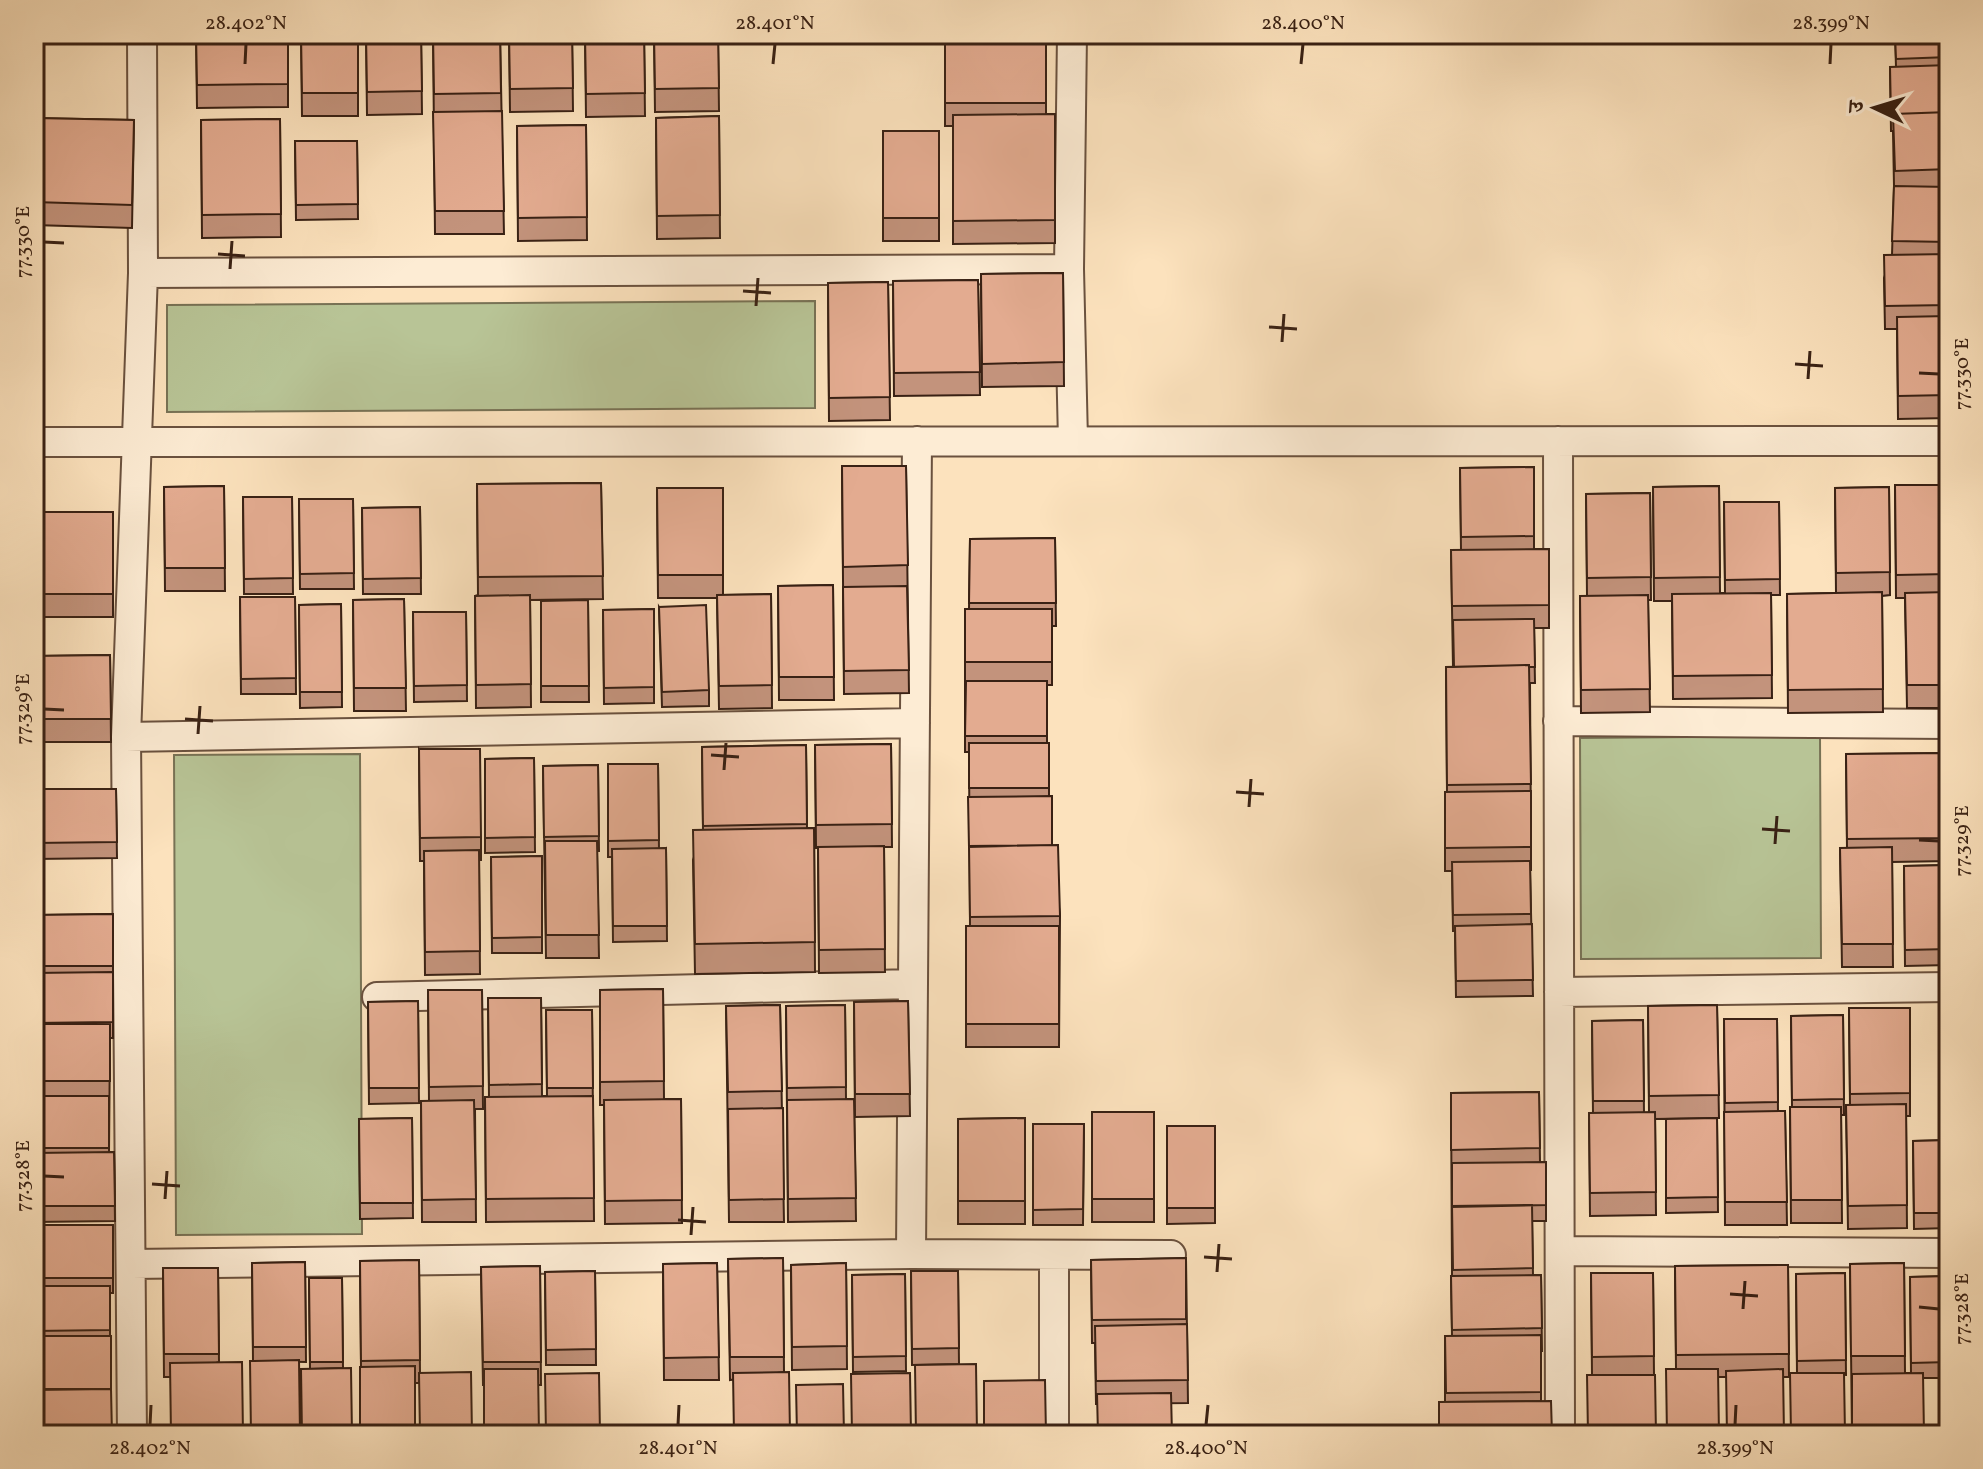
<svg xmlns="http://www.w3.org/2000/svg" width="1983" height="1469" viewBox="0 0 1983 1469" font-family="Vollkorn,'Noto Serif Devanagari',serif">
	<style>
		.green { fill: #b8c496; stroke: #787255; stroke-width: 2 }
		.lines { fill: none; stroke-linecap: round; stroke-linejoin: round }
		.street-casing { stroke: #6a513e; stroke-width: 32 }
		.street { stroke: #fdecd4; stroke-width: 28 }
		.wall { fill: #c3937c; stroke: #392114; stroke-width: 2 }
		.building { fill: #e3ab90; stroke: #392114; stroke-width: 2 }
		.ticks { fill: none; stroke: #392114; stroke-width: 3 }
		.neatline { fill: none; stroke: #392114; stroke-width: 3 }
		.ticks-label { font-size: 20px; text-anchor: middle; fill: #392114 }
	</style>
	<rect width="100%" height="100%" fill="#fce2bd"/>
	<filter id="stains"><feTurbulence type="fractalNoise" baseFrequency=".0025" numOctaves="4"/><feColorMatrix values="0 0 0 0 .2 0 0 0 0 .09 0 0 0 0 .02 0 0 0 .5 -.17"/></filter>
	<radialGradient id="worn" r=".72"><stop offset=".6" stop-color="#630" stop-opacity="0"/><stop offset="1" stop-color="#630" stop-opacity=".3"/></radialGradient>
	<!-- green -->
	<path class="green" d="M815,301V408L167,412V305Z
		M1820,736L1821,958L1581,959L1580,738Z
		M360,754L362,1234L176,1235L174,755Z"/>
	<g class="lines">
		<defs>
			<path id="street" d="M1072,34L1069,269L1073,441
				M143,273L1069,269
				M1558,441L1560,1435
				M34,442L1949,441
				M1558,721L1949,724
				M126,737L915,723
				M1559,992L1949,987
				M377,997L913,984
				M1560,1251L1949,1253
				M911,1254L917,441
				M1054,1255V1435
				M132,1264L911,1254L1171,1255
				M132,1435L126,737L143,273L142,34"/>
		</defs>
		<!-- street casing -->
		<use href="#street" class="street-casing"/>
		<!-- street -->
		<use href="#street" class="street"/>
	</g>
	<!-- wall -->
	<path class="wall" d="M196,34H288V107L197,108Z
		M301,34H358V116H302Z
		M366,34H421L422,114L367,115Z
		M433,34H500L504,234H435Z
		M509,34H572L573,111L510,112Z
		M585,34H644L645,116L586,117Z
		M654,34H718L719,111L655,112Z
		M945,34H1046V114H1055V243L953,244V126H945Z
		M1895,34H1949V418L1898,419L1897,329H1885L1884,278L1892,255L1894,186L1893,131H1891L1890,67H1896Z
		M719,116L720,238L657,239L656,118Z
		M34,118L134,120L132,228L34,225Z
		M280,119L281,237L202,238L201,120Z
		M586,125L587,240L518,241L517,126Z
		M883,131H939V241H883Z
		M295,141H357L358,219L296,220Z
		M1063,273L1064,386L982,387L981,274Z
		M978,280L980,395L894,396L893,281Z
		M888,282L890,420L829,421L828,283Z
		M842,466H906L909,693L844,694Z
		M1534,467V549H1549V628H1534L1535,683H1530L1531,847V870H1530L1533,996L1456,997L1455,931H1453L1452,871H1445V792H1447L1446,667H1453L1451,550H1461L1460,468Z
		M601,483L603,599L530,600L531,707L476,708L475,596L478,595L477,484Z
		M1895,485H1949V708H1907L1905,598H1896Z
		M224,486L225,591H165L164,487Z
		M1719,486L1720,593H1725L1724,502H1779L1780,595H1771L1772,698L1673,699L1672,601H1654L1653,487Z
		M1889,487L1890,595L1882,596L1883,712L1788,713L1787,594L1836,593L1835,488Z
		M657,488H723V595L771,594L772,708L719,709L717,598H658Z
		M1650,493L1651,600H1648L1650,712L1581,713L1580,596H1587L1586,494Z
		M243,497H292L293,594H244Z
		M299,499H353L354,589H300Z
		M420,507L421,594H363L362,508Z
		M34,512H113V617H34Z
		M1055,538L1056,626H1052V685H1047V743H1049V796L1052,845L1060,916L1059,1047H966V926H970L969,752H965V609H969L970,539Z
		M833,585L834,700H779L778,586Z
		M240,597H295L296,694H241Z
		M404,599L406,711H354L353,600Z
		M588,600L589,702H541V601Z
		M341,604L342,707L300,708L299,605Z
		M659,607L709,690V706L662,707Z
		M654,609V703L604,704L603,610Z
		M413,612H466L467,701L414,702Z
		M110,655L111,742H34V656Z
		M891,744L892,847H884L885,972L819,973L818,848H816L815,745Z
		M806,745L807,828H814L815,972L695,974L693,860L703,830L702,747Z
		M419,749L481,837V860H479L480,974L425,975L424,861H420Z
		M1949,753V861L1892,862L1893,967H1842L1840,848H1847L1846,754Z
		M534,758L535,852L485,853V759Z
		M608,764H658L659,849L666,848L667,941L613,942L612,857H608Z
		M598,765L599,851H597L599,958H546L543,766Z
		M34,789H116L117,858L34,859Z
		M542,856V953H492L491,857Z
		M1949,865V965L1905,966L1904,866Z
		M113,914V1038H110L109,1152H114L115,1221L34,1222V973H35V915Z
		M663,989L664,1099H681L682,1223L605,1224L604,1105H600V990Z
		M428,990H482L483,1109H475L476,1222H422L421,1101H429Z
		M488,998H541L542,1096H547L546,1010H592L594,1221L486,1222L485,1097H489Z
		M418,1001L419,1103L369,1104L368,1002Z
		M908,1001L910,1116L855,1117L854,1002Z
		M780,1005L784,1222H729L726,1006Z
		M845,1005L846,1099H854L856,1221L788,1222L786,1006Z
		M1717,1005L1719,1118L1655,1119L1656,1215L1590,1216L1589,1113H1593L1592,1021L1643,1020L1644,1113H1649L1648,1006Z
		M1849,1008H1910V1116H1906L1907,1228L1848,1229L1846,1105H1850Z
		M1843,1015L1844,1115H1841L1842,1223H1791L1790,1107H1792L1791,1016Z
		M1724,1019H1777L1778,1111H1785L1787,1225H1725Z
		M1539,1092L1540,1162H1546V1221H1532L1533,1275H1541L1542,1351H1541V1401L1445,1402V1336H1452L1451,1276H1452L1451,1093Z
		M1092,1112H1154V1222H1092Z
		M412,1118L413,1218L360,1219L359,1119Z
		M1025,1118V1224H958V1119Z
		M1717,1118L1718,1212L1666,1213V1119Z
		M1033,1124H1084L1083,1225H1033Z
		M1167,1126H1215V1223L1167,1224Z
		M1949,1140V1228L1914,1229L1913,1141Z
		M34,1225H113V1293H110V1336L34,1435Z
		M783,1258L784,1372L730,1380L728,1259Z
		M1186,1258L1188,1403L1096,1404L1095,1343H1092L1091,1260Z
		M419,1260L420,1373L419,1383H415L361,1367L360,1261Z
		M305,1262L306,1362L253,1361L252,1263Z
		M717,1263L719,1380H664L663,1264Z
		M846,1263L847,1369L792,1370L791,1265Z
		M1904,1263L1905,1373H1911L1910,1277L1949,1276V1378H1923L1852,1435L1850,1264Z
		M1788,1265L1789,1377H1718L1676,1369L1675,1266Z
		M540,1266L541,1385H483L481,1267Z
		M163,1268H218L219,1362L170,1377H164Z
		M595,1271L596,1365H546L545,1272Z
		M911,1271H958L959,1364L912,1365Z
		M1591,1273H1653L1654,1375H1592Z
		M1845,1273L1846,1375L1797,1373L1796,1274Z
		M905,1274L906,1371L853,1372L852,1275Z
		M309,1278H342L343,1368L310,1369Z"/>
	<!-- building -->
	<path class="building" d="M196,34H288V84L197,85Z
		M301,34H358V93H302Z
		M366,34H421L422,91L367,92Z
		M433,34H500L501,93L434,94Z
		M509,34H572L573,88L510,89Z
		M585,34H644L645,93L586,94Z
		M654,34H718L719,88L655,89Z
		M945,34H1046V103H945Z
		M1895,34H1949V57L1896,59Z
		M1949,65V112L1893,114L1891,116L1890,67Z
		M502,111L504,211H435L433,112Z
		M1949,112V169L1895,171L1893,114Z
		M1055,114V220L953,221V115Z
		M719,116L720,215L657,216L656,118Z
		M34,118L134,120L132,205L34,202Z
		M280,119L281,214L202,215L201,120Z
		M586,125L587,217L518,218L517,126Z
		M883,131H939V218H883Z
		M295,141H357L358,204L296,205Z
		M1894,186L1949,187V242L1892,241Z
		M1949,254V305L1885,306L1884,255Z
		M1063,273L1064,362L982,364L981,274Z
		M978,280L980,372L894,373L893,281Z
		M888,282L890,397L829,398L828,283Z
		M1949,316V395L1898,396L1897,317Z
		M842,466H906L908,565L843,567Z
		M1534,467V536L1461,537L1460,468Z
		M601,483L603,576L478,577L477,484Z
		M1895,485H1949V574L1896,575Z
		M224,486L225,568H165L164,487Z
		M1719,486L1720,577L1654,578L1653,487Z
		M1889,487L1890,572L1836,573L1835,488Z
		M657,488H723V575H658Z
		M1650,493L1651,577L1587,578L1586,494Z
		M243,497H292L293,578L244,579Z
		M299,499H353L354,573L300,574Z
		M1724,502H1779L1780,579L1725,580Z
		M420,507L421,578L363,579L362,508Z
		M34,512H113V594H34Z
		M1055,538L1056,603H969L970,539Z
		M1549,549V605L1452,606L1451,550Z
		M833,585L834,677H779L778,586Z
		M907,586L909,670L844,671L843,587Z
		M1882,592L1883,689L1788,690L1787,594Z
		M1949,592V685H1907L1905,593Z
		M1771,593L1772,675L1673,676L1672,594Z
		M771,594L772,685L719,686L717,595Z
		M530,595L531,684L476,685L475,596Z
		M1648,595L1650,689L1581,690L1580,596Z
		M240,597H295L296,678L241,679Z
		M404,599L406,688H354L353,600Z
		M588,600L589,686H541V601Z
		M341,604L342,692H300L299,605Z
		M706,605L709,690L662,692L659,607Z
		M654,609V687L604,688L603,610Z
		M965,609H1052V662H965Z
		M413,612H466L467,685L414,686Z
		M1534,619L1535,667H1529V665L1454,667L1453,620Z
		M110,655L111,719H34V656Z
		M1529,665L1531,784L1447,785L1446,667Z
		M966,681H1047V736H965Z
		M969,743H1049V788H969Z
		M891,744L892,824L816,825L815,745Z
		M806,745L807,824L703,826L702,747Z
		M419,749H480L481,837L420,838Z
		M1949,753V838L1847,839L1846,754Z
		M534,758L535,837L485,838V759Z
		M608,764H658L659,840L608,841Z
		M598,765L599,836L544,837L543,766Z
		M34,789H116L117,842L34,843Z
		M1531,791V847L1445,848V792Z
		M1052,796V845L969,847L968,797Z
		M814,828L815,942L695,944L693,830Z
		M545,841H597L599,935H546Z
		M1058,845L1060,916L970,917L969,846Z
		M884,846L885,949L819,950L818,847Z
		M1892,847L1893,944H1842L1840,848Z
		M666,848L667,926H613L612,849Z
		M479,850L480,951L425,952L424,851Z
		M542,856V937L492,938L491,857Z
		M1530,861L1531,914L1453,915L1452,862Z
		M1949,865V949L1905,950L1904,866Z
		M113,914V966H35V915Z
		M1532,924L1533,980L1456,981L1455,926Z
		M966,926H1059V1024H966Z
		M113,972V1022L34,1023V973Z
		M663,989L664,1081L600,1082V990Z
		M428,990H482L483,1086L429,1087Z
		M488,998H541L542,1084L489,1085Z
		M418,1001L419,1088H369L368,1002Z
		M908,1001L910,1094H855L854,1002Z
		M780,1005L782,1091L728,1092L726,1006Z
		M845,1005L846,1087L787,1088L786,1006Z
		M1717,1005L1719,1095L1649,1096L1648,1006Z
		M1849,1008H1910V1093L1850,1094Z
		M546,1010H592L593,1088H547Z
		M1843,1015L1844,1099L1792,1100L1791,1016Z
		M1724,1019H1777L1778,1102L1725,1103Z
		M1643,1020L1644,1101H1593L1592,1021Z
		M34,1024H110V1081H34Z
		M1539,1092L1540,1148L1451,1150V1093Z
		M34,1096H109V1148H34Z
		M593,1096L594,1198L486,1199L485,1097Z
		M681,1099L682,1200L605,1201L604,1100Z
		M854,1099L856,1198L788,1199L787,1100Z
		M474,1100L476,1199L422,1200L421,1101Z
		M1906,1104L1907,1205L1848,1206L1846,1105Z
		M1790,1107H1841L1842,1200H1791Z
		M783,1108L784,1199L729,1200L728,1109Z
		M1785,1111L1787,1202H1725L1724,1112Z
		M1092,1112H1154V1199H1092Z
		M1655,1112L1656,1192L1590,1193L1589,1113Z
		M412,1118L413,1203H360L359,1119Z
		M1025,1118V1201H958V1119Z
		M1717,1118L1718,1197L1666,1198V1119Z
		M1033,1124H1084L1083,1209L1033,1210Z
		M1167,1126H1215V1208H1167Z
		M1949,1140V1213H1914L1913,1141Z
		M114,1152L115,1206H34V1153Z
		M1546,1162V1205L1452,1207V1163Z
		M1532,1205L1533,1268L1453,1270L1452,1206Z
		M34,1225H113V1278H34Z
		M783,1258L784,1357H730L728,1259Z
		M1186,1258V1319L1092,1320L1091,1260Z
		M419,1260L420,1360L361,1361L360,1261Z
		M305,1262L306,1347H253L252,1263Z
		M717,1263L719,1357L664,1358L663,1264Z
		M846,1263L847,1346L792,1347L791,1265Z
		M1904,1263L1905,1356H1851L1850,1264Z
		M1788,1265L1789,1354L1676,1355L1675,1266Z
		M540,1266L541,1362H483L481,1267Z
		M163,1268H218L219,1354H164Z
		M595,1271L596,1349L546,1350L545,1272Z
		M911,1271H958L959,1348L912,1349Z
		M1591,1273H1653L1654,1356L1592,1357Z
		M1845,1273L1846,1360L1797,1361L1796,1274Z
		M905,1274L906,1356L853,1357L852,1275Z
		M1541,1275L1542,1328L1452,1330L1451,1276Z
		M1949,1276V1362L1911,1363L1910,1277Z
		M309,1278H342L343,1362H310Z
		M34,1286H110V1330L34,1331Z
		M1187,1324L1188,1380L1096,1381L1095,1326Z
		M1541,1335V1392L1446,1393L1445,1336Z
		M34,1336H111V1389H34Z
		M299,1360L300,1435H251L250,1361Z
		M242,1362L243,1435H171L170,1363Z
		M976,1364L977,1435H916L915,1365Z
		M415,1366V1435H360V1367Z
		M351,1368L352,1435H302L301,1369Z
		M484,1369H538L539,1435H484Z
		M1666,1369H1718L1719,1435H1667Z
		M1783,1369L1784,1435H1727L1726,1371Z
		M471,1372L472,1435H420L419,1373Z
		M789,1372L790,1435H734L733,1373Z
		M599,1373L600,1435H546L545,1374Z
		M910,1373L911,1435H852L851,1374Z
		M1790,1373H1844L1845,1435H1791Z
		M1923,1373L1924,1435H1852V1374Z
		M1587,1375H1655L1656,1435H1588Z
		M1045,1380L1046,1435H984V1381Z
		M843,1384L844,1435H797L796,1385Z
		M111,1389L112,1435H34V1390Z
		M1171,1393L1172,1435H1098L1097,1394Z
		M1551,1401L1552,1435H1439V1402Z"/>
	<!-- ticks -->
	<path class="ticks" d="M245,64L246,44M773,64L775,44M1301,64L1303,44M1830,64L1831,44M44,242L64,243M218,254L245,256M230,269L232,241M743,291L771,293M756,306L758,278M1269,327L1297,329M1282,342L1284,314M1795,364L1823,366M1919,373L1939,374M1808,379L1810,351M44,709L64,710M185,719L213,721M198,734L200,706M711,755L739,757M724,770L726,743M1236,792L1264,794M1249,807L1251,779M1762,829L1790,831M1919,840L1939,841M1775,844L1777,816M44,1176L64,1177M152,1184L180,1186M165,1199L167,1171M678,1220L706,1222M691,1235L693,1207M1204,1257L1232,1259M1217,1272L1219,1244M1730,1294L1758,1296M1919,1307L1939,1309M1743,1309L1745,1281M150,1425L151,1405M678,1425L679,1405M1206,1425L1208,1405M1735,1425L1736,1405"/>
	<!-- margin -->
	<rect width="1983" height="1469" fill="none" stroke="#fce2bd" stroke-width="88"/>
	<!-- north arrow -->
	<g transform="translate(1875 108) rotate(274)" stroke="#fdecd4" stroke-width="6" paint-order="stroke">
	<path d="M0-6L14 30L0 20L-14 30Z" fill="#392114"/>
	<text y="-12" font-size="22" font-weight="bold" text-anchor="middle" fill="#392114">उ</text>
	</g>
	<rect x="44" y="44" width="1895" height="1381" class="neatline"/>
	<g class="ticks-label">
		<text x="246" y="29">28.402°N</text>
		<text x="775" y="29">28.401°N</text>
		<text x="1303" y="29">28.400°N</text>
		<text x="1831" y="29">28.399°N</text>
		<text transform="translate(22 242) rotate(-90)" y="7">77.330°E</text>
		<text transform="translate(1961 374) rotate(-90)" y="7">77.330°E</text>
		<text transform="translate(22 709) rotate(-90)" y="7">77.329°E</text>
		<text transform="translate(1961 841) rotate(-90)" y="7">77.329°E</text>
		<text transform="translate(22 1176) rotate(-90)" y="7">77.328°E</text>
		<text transform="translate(1961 1309) rotate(-90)" y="7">77.328°E</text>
		<text x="150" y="1454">28.402°N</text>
		<text x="678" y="1454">28.401°N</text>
		<text x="1206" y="1454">28.400°N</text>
		<text x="1735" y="1454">28.399°N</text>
	</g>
	<rect width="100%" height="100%" filter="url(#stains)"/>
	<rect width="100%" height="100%" fill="url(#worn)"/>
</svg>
